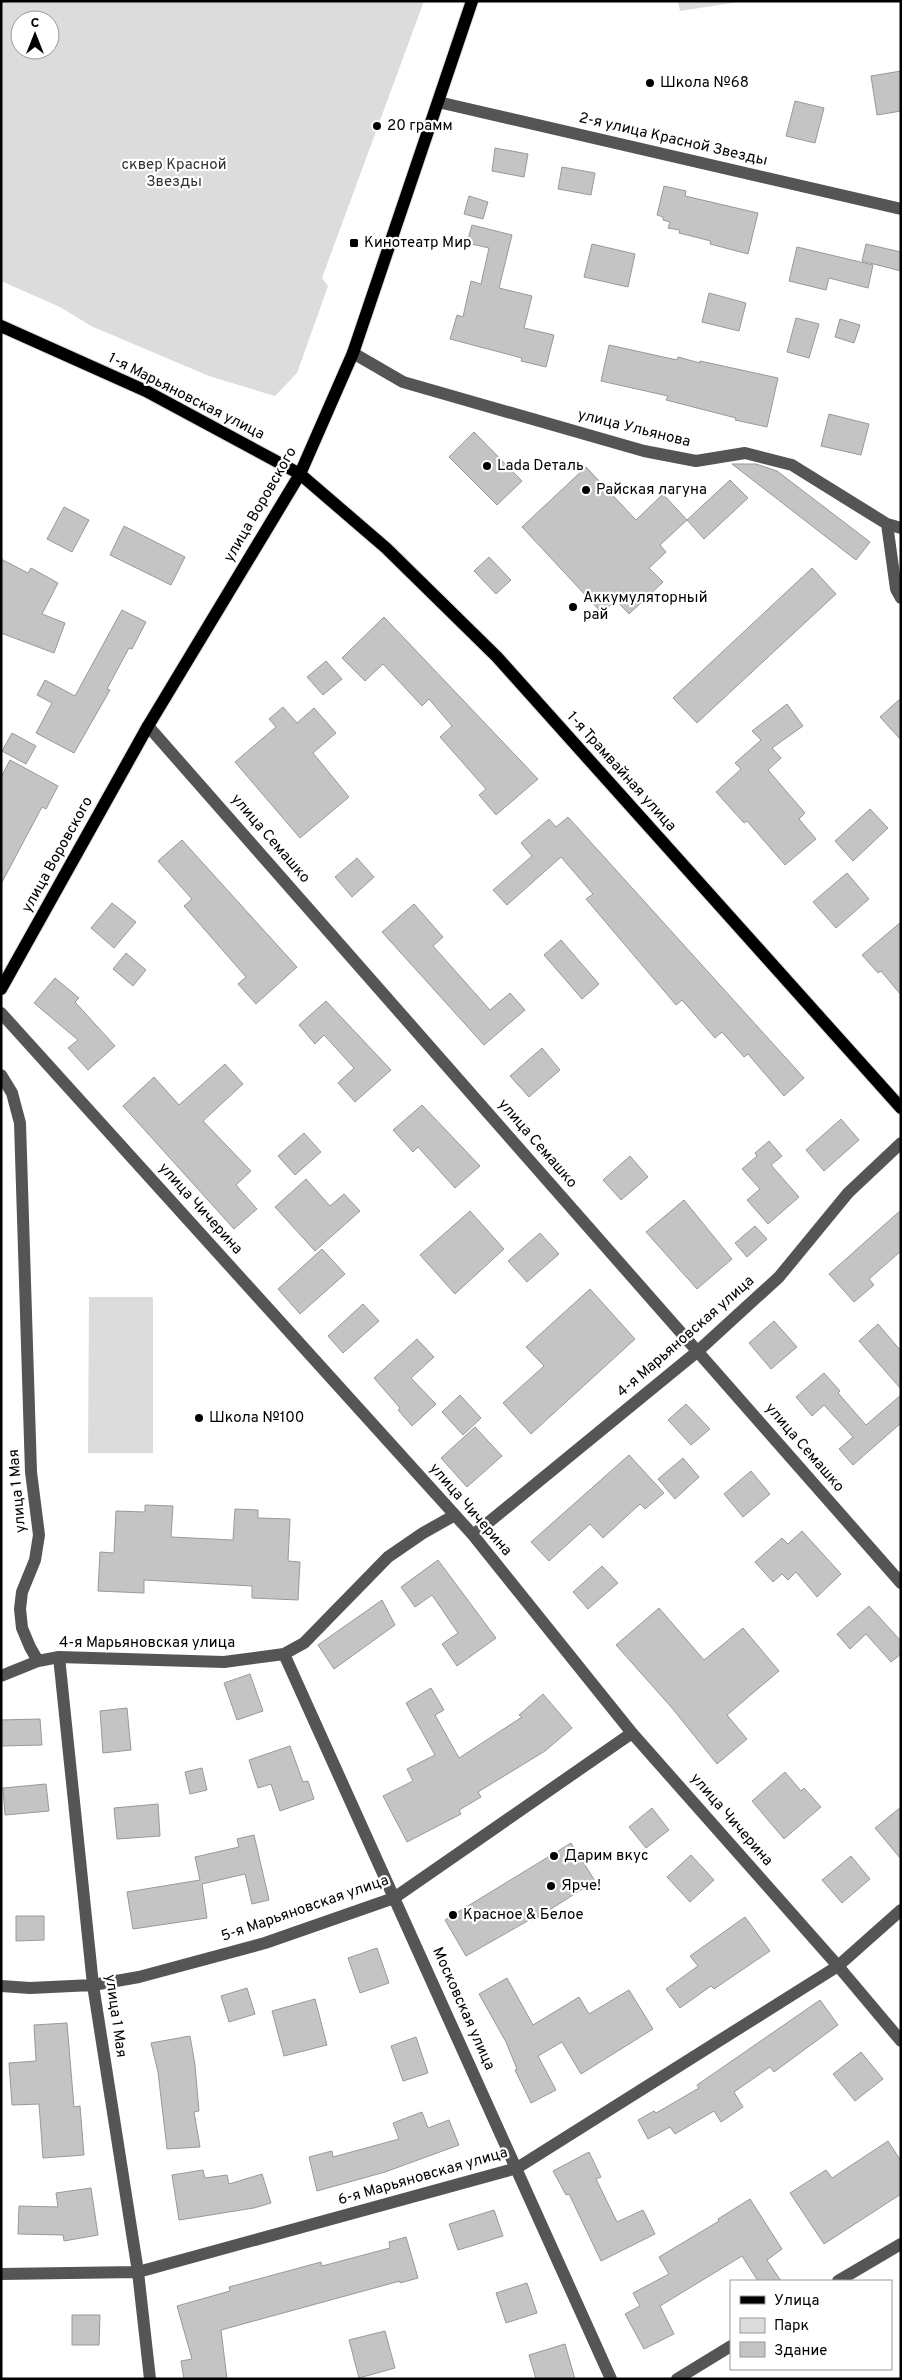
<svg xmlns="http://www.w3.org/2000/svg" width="902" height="2380" viewBox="0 0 902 2380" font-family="Overpass,sans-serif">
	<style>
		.green { fill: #dcdcdc; fill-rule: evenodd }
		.building { fill: #c4c4c4; stroke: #999 }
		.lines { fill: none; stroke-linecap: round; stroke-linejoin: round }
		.major-casing { stroke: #dbdbdb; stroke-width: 14 }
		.minor { stroke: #555; stroke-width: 12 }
		.major { stroke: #000; stroke-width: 12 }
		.poi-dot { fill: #000; stroke: #fff; stroke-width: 2 }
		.labels { text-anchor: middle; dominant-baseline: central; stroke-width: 4.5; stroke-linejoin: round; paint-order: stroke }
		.poi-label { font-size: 15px; fill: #000; stroke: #fff; text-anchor: start }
		.street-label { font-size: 15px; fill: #000; stroke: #fff }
		.park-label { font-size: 15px; fill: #333; stroke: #fff }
	</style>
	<rect width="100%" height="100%" fill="#fff"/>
	<!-- green -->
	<path class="green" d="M1,1H424L322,278L328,286L297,373L275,396L209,376L91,326L60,307L1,281ZM20,20H50V50H20Z
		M678,1H745L680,11Z
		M89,1297H153V1453H88Z"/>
	<!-- building -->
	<path class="building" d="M901,71V111L877,115L871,76Z
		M795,101L824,108L815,143L786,136Z
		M495,148L528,154L524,177L492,171Z
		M562,167L595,173L591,195L558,189Z
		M664,186L686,191L685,196L758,213L748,254L710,244L711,241L679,233L680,230L668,228L670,222L663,220V217L657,215Z
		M469,196L488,202L483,219L464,214Z
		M472,225L512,235L499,288L532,296L524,328L554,335L546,367L521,361L522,358L450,339L457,315L463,317L471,281L481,284L489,248L467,243Z
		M592,244L635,254L628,287L584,277Z
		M866,244L901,252V271L862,261Z
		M797,247L873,265L868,288L829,278L826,290L789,281Z
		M709,293L746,303L739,331L702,322Z
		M796,318L819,324L809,358L787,352Z
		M840,319L860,325L854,343L835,337Z
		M609,345L677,360L678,357L700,363V361L778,378L767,427L735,420L736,418L666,400L668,396L601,381Z
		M829,414L869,424L861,455L821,446Z
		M474,432L522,481L497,505L449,457Z
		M732,464H756L777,471L870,542L856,560Z
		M586,467L636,520L663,494L687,520L660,545L666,552L649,568L663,582L629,614L616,600L602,613L522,527Z
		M730,480L748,498L704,539L687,520Z
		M64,507L89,520L72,552L47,539Z
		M124,526L185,557L171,585L110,555Z
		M489,557L511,580L496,594L474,571Z
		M1,559L28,573L31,568L58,583L42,614L65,623L54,653L1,633Z
		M812,568L836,594L697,723L673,698Z
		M122,610L146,622L132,649L129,648L107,689L110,690L74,753L36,733L52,703L37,695L45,680L75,696Z
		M384,617L538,779L496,815L479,795L486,789L440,737L452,726L429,699L422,706L383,664L365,681L342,658Z
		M326,661L342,679L323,695L307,677Z
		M901,698V740L880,717Z
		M787,704L803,726L772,748L781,758L768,770L805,813L799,819L816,839L785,865L747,821L744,823L716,792L741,769L735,763L761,740L752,731Z
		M283,707L297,723L314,708L336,733L313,753L349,797L300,838L235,762L276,727L269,719Z
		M12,733L36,746L26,764L2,751Z
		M10,760L58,786L46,809L42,807L1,884V777Z
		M870,809L888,828L853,861L835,841Z
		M568,817L804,1078L784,1096L748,1054L744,1057L722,1032L715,1038L682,1000L676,1005L586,899L593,894L561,857L507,905L493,890L532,856L521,843L549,819L556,827Z
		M182,840L297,967L256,1004L238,984L246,977L184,906L192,899L158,861Z
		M357,858L374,877L352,897L335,877Z
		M847,873L869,899L836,928L813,902Z
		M112,903L136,922L114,948L91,928Z
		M414,904L443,937L433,946L490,1010L510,993L525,1010L484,1045L382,932Z
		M901,922V995L881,971L878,973L862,955Z
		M561,940L599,984L582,999L544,955Z
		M126,953L146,970L133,986L113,969Z
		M55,978L79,998L75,1002L115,1046L88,1070L68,1048L78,1040L34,1003Z
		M326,1001L391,1070L355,1102L338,1083L354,1068L324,1035L315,1044L299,1025Z
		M542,1048L560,1070L529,1097L510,1076Z
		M225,1064L243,1084L203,1121L251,1171L236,1185L257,1209L234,1229L123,1106L154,1077L179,1105Z
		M422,1105L480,1166L455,1188L418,1147L413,1152L393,1130Z
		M841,1119L859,1140L824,1171L806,1150Z
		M304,1133L321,1152L295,1175L278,1156Z
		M769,1141L782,1156L771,1165L799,1197L768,1224L747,1200L760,1189L742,1169L757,1156L755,1153Z
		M630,1156L648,1177L621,1200L603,1180Z
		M306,1179L330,1206L344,1194L360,1211L315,1251L275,1207Z
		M684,1200L732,1259L697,1289L646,1232Z
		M901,1210V1251L869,1279L874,1285L854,1302L829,1274Z
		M470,1211L504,1249L455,1294L420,1255Z
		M755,1226L767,1239L747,1257L735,1243Z
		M540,1233L559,1254L527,1282L508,1261Z
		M322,1249L345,1274L300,1314L278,1289Z
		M590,1289L635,1339L531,1434L503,1403L544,1366L526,1347Z
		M363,1304L379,1321L343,1353L328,1336Z
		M774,1321L797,1347L771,1369L749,1343Z
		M878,1324L901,1351V1389L859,1341Z
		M417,1339L434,1357L411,1378L436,1404L412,1426L398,1410L400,1408L374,1378Z
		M824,1373L840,1391L838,1393L866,1425L901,1395V1423L853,1465L839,1449L853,1437L824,1405L812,1416L796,1397Z
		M460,1395L481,1418L463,1435L442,1412Z
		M686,1404L710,1429L691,1445L668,1420Z
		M475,1427L502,1456L467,1487L441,1458Z
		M629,1455L664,1493L645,1509L640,1504L603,1538L590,1524L549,1561L531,1542Z
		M683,1458L699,1477L675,1499L658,1479Z
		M751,1471L770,1494L743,1517L724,1494Z
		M145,1505L173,1506L171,1537L233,1540L235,1509L258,1510V1518L290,1519L288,1561L300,1562L298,1600L252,1598V1586L144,1580V1593L98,1591L100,1552L114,1553L116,1511L145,1512Z
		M802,1531L841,1574L817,1597L796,1572L788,1580L782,1574L773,1582L755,1562L782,1538L788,1544Z
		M438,1560L496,1638L457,1666L442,1644L458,1633L432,1595L415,1607L401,1587Z
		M602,1566L618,1583L588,1609L573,1592Z
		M382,1600L395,1625L334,1669L318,1645Z
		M869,1606L901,1641V1654L891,1662L866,1634L850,1649L837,1634Z
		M659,1608L704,1660L743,1628L779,1671L727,1715L747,1739L717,1764L672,1708L616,1645Z
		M250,1674L263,1711L237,1720L224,1683Z
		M431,1688L444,1710L435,1715L459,1758L522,1717L519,1715L543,1694L572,1728L545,1751L478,1792L481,1797L459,1810L461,1814L407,1842L383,1796L413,1781L407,1769L435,1755L406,1703Z
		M127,1708L131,1750L103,1753L100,1711Z
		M40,1719L42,1745L1,1746V1720Z
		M290,1746L303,1782L308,1781L314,1799L280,1811L271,1784L258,1788L249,1760Z
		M202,1768L207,1790L190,1794L185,1772Z
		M785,1772L801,1791L804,1788L821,1807L784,1839L752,1801Z
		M46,1784L49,1811L5,1815L3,1788Z
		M158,1804L160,1836L117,1839L114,1808Z
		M901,1807V1859L875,1828Z
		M652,1808L669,1830L646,1848L629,1827Z
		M254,1835L269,1900L252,1904L245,1874L202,1884L207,1918L133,1929L127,1892L200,1880L195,1857L239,1847L237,1839Z
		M571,1843L595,1881L532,1921L531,1919L466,1956L445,1920Z
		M691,1855L714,1880L690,1902L667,1877Z
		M851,1856L870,1879L842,1903L822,1880Z
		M16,1916H44V1940L16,1941Z
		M745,1917L770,1951L714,1989L711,1986L680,2008L666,1989L698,1966L690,1956Z
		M377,1948L389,1983L360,1993L348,1958Z
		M507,1978L533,2025L579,1997L589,2014L629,1990L653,2029L581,2074L562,2042L538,2056L556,2090L531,2103L515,2070L517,2069L506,2042L479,1994Z
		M247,1988L255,2014L229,2022L221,1996Z
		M315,1999L327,2045L284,2056L272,2011Z
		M820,2000L838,2025L774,2072L770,2067L734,2092L743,2107L721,2122L714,2111L675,2134L670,2127L648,2139L638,2120L654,2111L656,2113L699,2088L697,2085Z
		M67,2023L74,2107L80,2106L84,2155L43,2158L39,2104L12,2105L9,2063L36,2061L34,2025Z
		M190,2036L195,2065L199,2111L194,2112L200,2147L167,2149L158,2072L151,2043Z
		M416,2037L428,2073L403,2081L391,2046Z
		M861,2052L883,2079L855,2101L833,2074Z
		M422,2112L428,2128L449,2120L459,2145L385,2172L317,2191L309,2157L332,2151L333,2157L399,2139L393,2123Z
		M888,2141L901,2161V2194L824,2244L790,2193L826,2170L832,2178Z
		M589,2152L601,2177L596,2179L617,2222L643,2210L655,2234L601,2261L569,2194L566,2195L553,2171Z
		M203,2170L205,2178L227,2175L229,2184L262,2174L271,2203L254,2208L179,2220L172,2175Z
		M91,2188L98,2235L64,2241L63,2235L18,2234L19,2206L58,2207L56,2193Z
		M750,2199L782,2249L767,2260L781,2281H758L742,2256L660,2306L674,2334L644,2349L625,2314L640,2306L633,2293L669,2274L659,2257L719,2221L718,2219Z
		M494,2210L503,2236L458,2250L449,2224Z
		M406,2237L418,2278L400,2283V2281L221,2330L227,2379H184L181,2361L192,2359L177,2306L230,2291L229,2287L321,2262L322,2266L390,2248L389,2242Z
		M527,2283L537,2313L506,2323L496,2293Z
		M72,2315H100L99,2345H72Z
		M385,2331L395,2368L359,2378L349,2340Z
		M565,2344L575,2379H536L529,2355Z"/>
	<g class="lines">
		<defs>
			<path id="major" d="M1,326L146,391L300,474L386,548L497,657L901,1108
				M1,989L148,726L300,474L353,353L472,1"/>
		</defs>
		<!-- major casing -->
		<use href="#major" class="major-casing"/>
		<!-- minor -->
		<path class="minor" d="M438,102L901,209
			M353,353L403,382L644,451L696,461L745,453L792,465L887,524L901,528
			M887,524L896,589L901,598
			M148,726L901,1583
			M1,1013L473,1535L632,1733L838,1966L901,2041
			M1,1075L12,1093L20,1123L31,1472L39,1535L35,1560L22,1592L20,1609L22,1628L30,1647L38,1661
			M473,1535L698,1351L779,1277L848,1193L901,1143
			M284,1654L611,2379
			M59,1657L93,1985L138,2272L150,2379
			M1,1676L38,1661L59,1657L224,1662L284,1654L304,1643L388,1557L423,1533L455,1515
			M1,1986L30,1988L93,1985L139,1977L265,1943L394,1898L632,1733
			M1,2274L138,2272L517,2168L838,1966L901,1910
			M838,2281L901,2244
			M677,2379L731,2346"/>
		<!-- major -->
		<use href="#major" class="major"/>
	</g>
	<!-- markers -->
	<g class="poi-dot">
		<circle cx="650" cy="83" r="5"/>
		<circle cx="377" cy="126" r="5"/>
		<rect x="349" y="238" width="10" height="10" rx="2.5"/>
		<circle cx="487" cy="466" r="5"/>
		<circle cx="586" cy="490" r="5"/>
		<circle cx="573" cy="607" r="5"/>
		<circle cx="199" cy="1418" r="5"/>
		<circle cx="554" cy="1856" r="5"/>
		<circle cx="551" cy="1886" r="5"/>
		<circle cx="453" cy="1915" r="5"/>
	</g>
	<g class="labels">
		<!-- poi labels -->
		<g class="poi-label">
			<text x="660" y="83">Школа №68</text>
			<text x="387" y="126">20 грамм</text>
			<text x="364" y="243">Кинотеатр Мир</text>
			<text x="497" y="466">Lada Dеталь</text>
			<text x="596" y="490">Райская лагуна</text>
			<text x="583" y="598">Аккумуляторный<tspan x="583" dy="17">рай</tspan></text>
			<text x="209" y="1418">Школа №100</text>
			<text x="564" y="1856">Дарим вкус</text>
			<text x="561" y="1886">Ярче!</text>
			<text x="463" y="1915">Красное &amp; Белое</text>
		</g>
		<!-- street labels -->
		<g class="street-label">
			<text transform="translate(673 140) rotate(13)">2-я улица Красной Звезды</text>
			<text transform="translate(186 397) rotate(27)">1-я Марьяновская улица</text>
			<text transform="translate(634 429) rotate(14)">улица Ульянова</text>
			<text transform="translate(261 505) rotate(-60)">улица Воровского</text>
			<text transform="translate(621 772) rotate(48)">1-я Трамвайная улица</text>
			<text transform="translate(270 839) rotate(49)">улица Семашко</text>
			<text transform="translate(58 855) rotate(-61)">улица Воровского</text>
			<text transform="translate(537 1144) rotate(49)">улица Семашко</text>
			<text transform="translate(200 1209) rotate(48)">улица Чичерина</text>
			<text transform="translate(686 1337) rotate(-41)">4-я Марьяновская улица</text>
			<text transform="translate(804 1448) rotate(49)">улица Семашко</text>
			<text transform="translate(18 1491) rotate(-95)">улица 1 Мая</text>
			<text transform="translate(470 1510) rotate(49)">улица Чичерина</text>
			<text x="147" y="1643">4-я Марьяновская улица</text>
			<text transform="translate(731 1820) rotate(49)">улица Чичерина</text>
			<text transform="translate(305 1909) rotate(-19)">5-я Марьяновская улица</text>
			<text transform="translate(463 2009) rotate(66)">Московская улица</text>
			<text transform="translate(115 2016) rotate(82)">улица 1 Мая</text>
			<text transform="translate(423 2177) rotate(-16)">6-я Марьяновская улица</text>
		</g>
		<!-- park labels -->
		<g class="park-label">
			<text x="174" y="165">сквер Красной<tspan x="174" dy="17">Звезды</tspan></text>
		</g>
	</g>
	<!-- border -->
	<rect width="902" height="2380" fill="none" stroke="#000000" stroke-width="5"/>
	<!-- legend -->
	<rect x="730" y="2280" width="162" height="90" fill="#ffffff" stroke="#999999"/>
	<rect x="740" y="2296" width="25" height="8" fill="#000000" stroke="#999999"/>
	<text x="774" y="2305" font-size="15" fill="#000000">Улица</text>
	<rect x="740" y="2318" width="25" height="15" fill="#dcdcdc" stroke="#999999"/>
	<text x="774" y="2330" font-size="15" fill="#000000">Парк</text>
	<rect x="740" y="2342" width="25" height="15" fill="#c4c4c4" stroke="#999999"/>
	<text x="774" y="2355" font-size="15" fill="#000000">Здание</text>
	<!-- north arrow -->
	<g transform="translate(35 35)"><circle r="24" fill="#ffffff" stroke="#999999"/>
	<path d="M0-4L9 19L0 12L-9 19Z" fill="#000000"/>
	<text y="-8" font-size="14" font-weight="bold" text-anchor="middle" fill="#000000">С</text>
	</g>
</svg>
